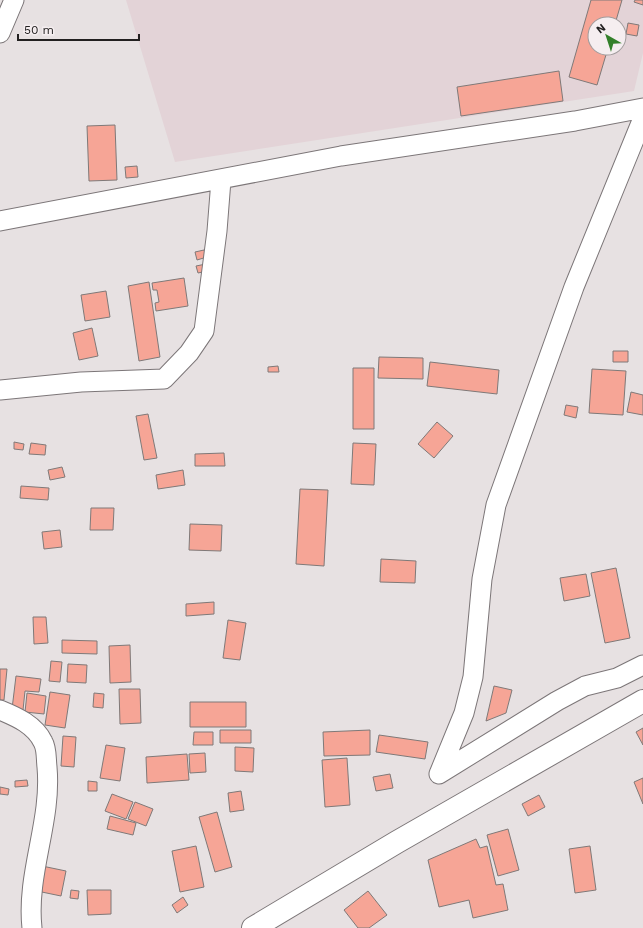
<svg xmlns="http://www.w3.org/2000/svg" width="643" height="928" viewBox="0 0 643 928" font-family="'Work Sans',sans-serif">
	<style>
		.built { fill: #e3d3d7; fill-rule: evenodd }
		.building { fill: #f6a596; stroke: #7f7978 }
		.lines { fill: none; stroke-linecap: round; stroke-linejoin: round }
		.minor-casing { stroke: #7c7678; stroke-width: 21 }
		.secondary-casing { stroke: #7c7678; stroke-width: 24 }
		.minor { stroke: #fff; stroke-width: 19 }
		.secondary { stroke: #fff; stroke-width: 22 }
	</style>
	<rect width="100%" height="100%" fill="#e7e1e2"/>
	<!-- built -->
	<path class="built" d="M126,0H643V53L634,91L175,162ZM595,24H619V48H595Z"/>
	<!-- building -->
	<path class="building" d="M591,0H622L615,24H595V48H608L597,85L569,77Z
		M635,0H643V5L634,2Z
		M628,23L639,25L637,36L626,34Z
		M559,71L563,101L461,116L457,87Z
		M115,125L117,180L89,181L87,126Z
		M137,166L138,177L126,178L125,167Z
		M204,250L207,257L197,260L195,252Z
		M206,264L207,271L198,273L196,266Z
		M184,278L188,306L156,311L155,303L159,302L157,290H153L152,283Z
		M149,282L160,357L139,361L128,286Z
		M106,291L110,317L85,321L81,295Z
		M92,328L98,356L79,360L73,333Z
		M613,351H628V362H613Z
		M379,357L423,358V379L378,378Z
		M430,362L499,370L497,394L427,386Z
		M278,366L279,372H268V367Z
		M353,368H374V429H353Z
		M592,369L626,371L623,415L589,413Z
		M631,392L643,395V415L627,412Z
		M566,405L578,407L576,418L564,415Z
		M148,414L157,458L144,460L136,416Z
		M437,422L453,436L434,458L418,444Z
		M14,442L24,444L23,450L14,449Z
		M31,443L46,445L45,455L29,454Z
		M353,443L376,444L374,485L351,484Z
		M224,453L225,466H195V454Z
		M62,467L65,477L50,480L48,470Z
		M183,470L185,485L158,489L156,475Z
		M21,486L49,488L48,500L20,498Z
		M300,489L328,490L324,566L296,564Z
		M91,508H114L113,530H90Z
		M190,524L222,525L221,551L189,550Z
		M60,530L62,547L44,549L42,532Z
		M381,559L416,561L415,583L380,582Z
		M616,568L630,638L605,643L591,573Z
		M586,574L590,596L564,601L560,578Z
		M214,602V614L186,616V604Z
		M33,617H46L48,643L34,644Z
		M228,620L246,623L240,660L223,658Z
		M62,640L97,641V654L62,653Z
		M130,645L131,682L110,683L109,646Z
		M51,661L62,662L60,682L49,681Z
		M68,664L87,665L86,683L67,682Z
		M0,669H7L4,700H0Z
		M16,676L41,679L39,692L25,691L23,710L12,709Z
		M494,686L512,690L506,713L486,721Z
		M119,689H140L141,723L120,724Z
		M50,692L70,695L65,728L45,725Z
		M27,693L46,696L44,714L25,712Z
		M94,693L104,694L103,708L93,707Z
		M190,702H246V727H190Z
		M643,728V745L636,732Z
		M220,730H251V743H220Z
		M370,730V755L324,756L323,732Z
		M194,732H213V745H193Z
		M379,735L428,742L425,759L376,752Z
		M63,736L76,737L74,767L61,766Z
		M106,745L125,748L120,781L100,778Z
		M235,747L254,748L253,772L235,771Z
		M205,753L206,772L190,773L189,754Z
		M187,754L189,780L147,783L146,757Z
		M347,758L350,805L325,807L322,760Z
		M390,774L393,788L376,791L373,777Z
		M643,778V804L634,782Z
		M27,780L28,786L15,787V781Z
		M88,781L97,782V791H88Z
		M0,787L9,789L8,795L0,794Z
		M241,791L244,810L230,812L228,793Z
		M112,794L133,802L126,819L105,811Z
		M539,795L545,807L528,816L522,804Z
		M135,802L153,809L146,826L128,819Z
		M217,812L232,867L215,872L199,817Z
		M110,816L136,823L133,835L107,829Z
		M508,829L519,870L498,876L487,835Z
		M476,839L480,848L487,846L496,885L503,884L508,910L473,918L469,900L439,907L428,860Z
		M196,846L204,887L180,892L172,851Z
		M590,846L596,890L575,893L569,849Z
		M42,866L66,871L61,896L37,891Z
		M71,890L79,891L78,899L70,898Z
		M87,890H111V914L88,915Z
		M368,891L387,915L369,928H358L344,910Z
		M183,897L188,905L177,913L172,905Z"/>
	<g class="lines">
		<defs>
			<path id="minor" d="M0,33L14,0
				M0,221L341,156L575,121L643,108
				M0,390L81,382L164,379L189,353L204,331L217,231L221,180
				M0,710C17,717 35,725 43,742C47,749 46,759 47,767C52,822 26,873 32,928
				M439,774L464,713L473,677L482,579L496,505L574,287L643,118
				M439,774L557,701L585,686L617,678L643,665"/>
			<path id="secondary" d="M253,928L397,842L643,701"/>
		</defs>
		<!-- minor casing -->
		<use href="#minor" class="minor-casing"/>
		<!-- secondary casing -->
		<use href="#secondary" class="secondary-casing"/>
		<!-- minor -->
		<use href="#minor" class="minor"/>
		<!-- secondary -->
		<use href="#secondary" class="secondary"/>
	</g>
	<!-- north arrow -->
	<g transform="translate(607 36) rotate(321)"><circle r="19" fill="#f5eef0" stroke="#a19c9d"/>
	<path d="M0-3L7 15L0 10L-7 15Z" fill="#33802a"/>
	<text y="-6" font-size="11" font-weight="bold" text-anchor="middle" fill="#222020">N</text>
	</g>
	<!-- scale -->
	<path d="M18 34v6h121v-6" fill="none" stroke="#222020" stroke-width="2"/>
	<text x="24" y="34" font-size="12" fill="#222020" stroke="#f5eef0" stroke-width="3" paint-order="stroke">50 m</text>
</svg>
